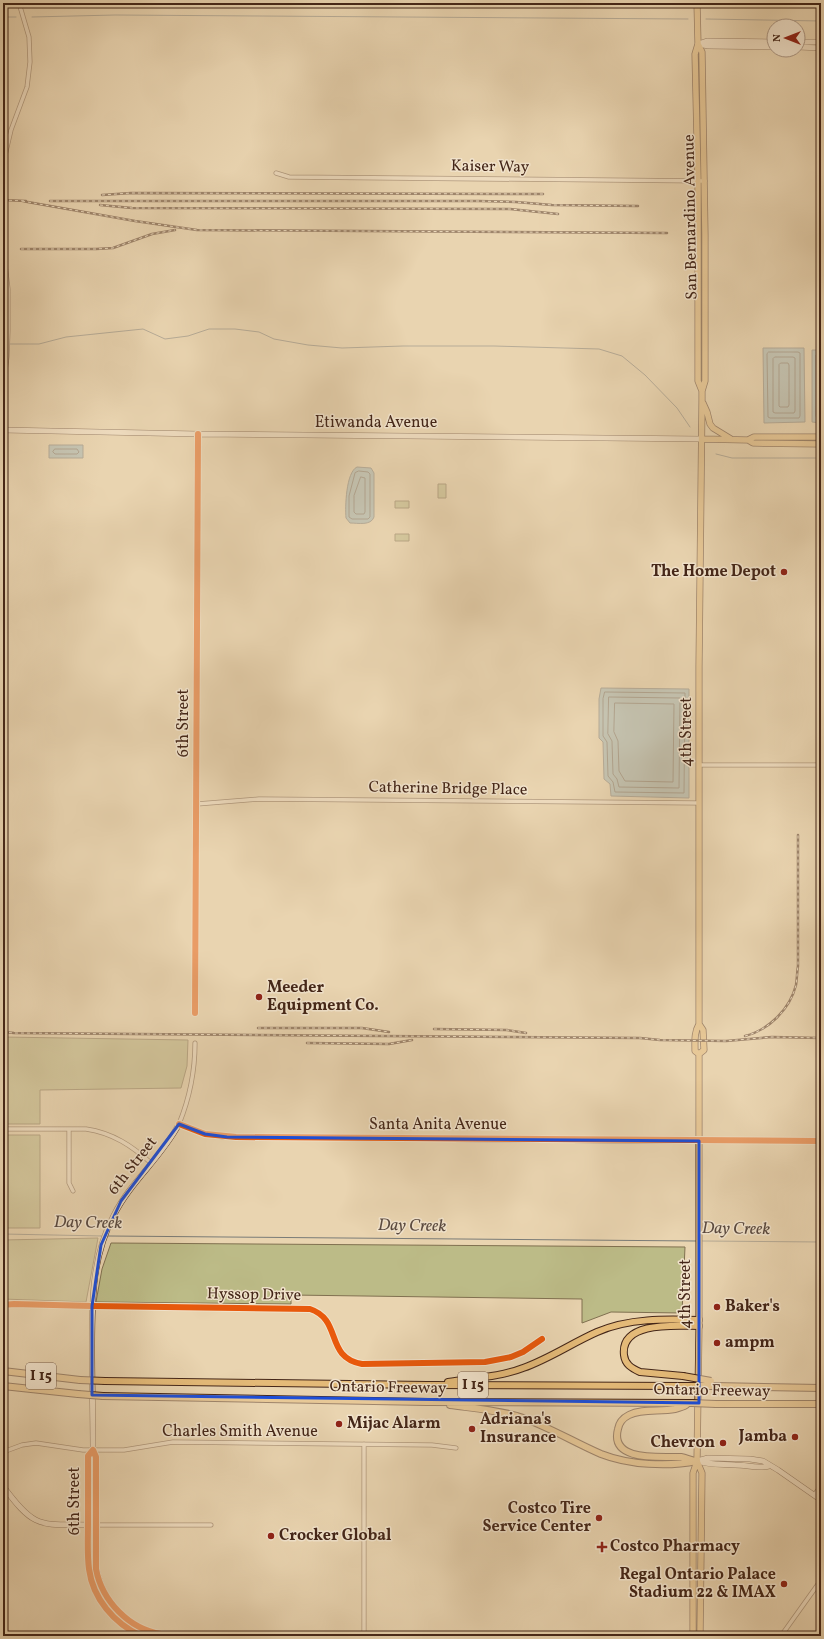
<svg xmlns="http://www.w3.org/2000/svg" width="824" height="1639" viewBox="0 0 824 1639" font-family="Vollkorn,serif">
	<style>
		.green { fill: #bcbb87; stroke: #807050 }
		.water { fill: #9eb5b8; stroke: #7a7c78 }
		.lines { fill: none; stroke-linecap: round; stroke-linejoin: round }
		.shore { stroke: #716e68; stroke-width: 1 }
		.stream { stroke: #7a7c78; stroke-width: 1 }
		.street-casing { stroke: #6d523e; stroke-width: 5 }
		.secondary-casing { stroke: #442618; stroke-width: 6 }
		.primary-casing { stroke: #442618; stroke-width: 7 }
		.highway-casing { stroke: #442618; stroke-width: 8 }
		.street { stroke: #f1e3cc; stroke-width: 3.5 }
		.secondary { stroke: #f1e3cc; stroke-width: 5 }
		.primary { stroke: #e4ba78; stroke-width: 5.5 }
		.highway { stroke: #e4ba78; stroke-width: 6 }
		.rail-casing { stroke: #442618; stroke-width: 2.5 }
		.rail { stroke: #f1e3cc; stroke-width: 1; stroke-dasharray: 3; stroke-linecap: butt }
		.highway-bridge-casing { stroke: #442618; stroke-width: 8; stroke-linecap: butt }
		.highway-bridge { stroke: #e4ba78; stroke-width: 6 }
		.cycleway-casing { stroke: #f1e3cc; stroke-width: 8 }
		.cycleway { stroke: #e8590c; stroke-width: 6 }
		.marked { fill: none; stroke: #1d4ed8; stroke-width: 3; stroke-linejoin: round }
		.poi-dot { fill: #8f2418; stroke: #f1e3cc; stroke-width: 1.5 }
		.labels { text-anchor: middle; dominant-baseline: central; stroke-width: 3; stroke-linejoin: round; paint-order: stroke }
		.shield { fill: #f1e3cc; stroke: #785f4e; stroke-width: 1 }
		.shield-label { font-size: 15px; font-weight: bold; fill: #442618 }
		.street-label { font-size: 16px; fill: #442618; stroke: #f1e3cc }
		.poi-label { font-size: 16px; font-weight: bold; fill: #442618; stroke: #f1e3cc; text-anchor: start }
		.water-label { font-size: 17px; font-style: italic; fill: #5a4a40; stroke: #f1e3cc }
	</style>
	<rect width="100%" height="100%" fill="#e9d4b0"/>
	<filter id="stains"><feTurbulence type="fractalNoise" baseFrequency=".005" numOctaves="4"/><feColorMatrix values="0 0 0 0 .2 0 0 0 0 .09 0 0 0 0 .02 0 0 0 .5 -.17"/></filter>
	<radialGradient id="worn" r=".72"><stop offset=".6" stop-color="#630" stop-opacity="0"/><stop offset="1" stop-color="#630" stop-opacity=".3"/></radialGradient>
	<!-- green -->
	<path class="green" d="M438,484H446V498H438Z
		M395,501H409V508H395Z
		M395,534H409V541H395Z
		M3,1037L188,1040L187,1066L181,1088L40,1090V1124H3Z
		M3,1135H40V1228H3Z
		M98,1238L86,1302L3,1299V1240Z
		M111,1243L685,1247L682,1313L611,1312L582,1323V1299L291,1295V1304L96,1302L102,1269Z"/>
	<!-- water -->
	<path class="water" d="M763,348H804L805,422L764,423Z
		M812,350H821V423L812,422Z
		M49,445H83V458H49Z
		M357,467L371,468L374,473V517C371,526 358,523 350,523L346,518C345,507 346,472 357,467Z
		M601,688L689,689V798L611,796L610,784L604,779L603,742L599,738V699Z"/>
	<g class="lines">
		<!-- shore -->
		<path class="shore" d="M769,352H798L800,353V416L799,418H770L768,417L767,354Z
			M821,353L816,355V416L817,418L821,419
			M775,357H793L795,358V411L794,413H775L773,412V359Z
			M781,363H788L789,365V405L788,407H780L779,406V365Z
			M55,449H77L79,452L77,454H55L53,452Z
			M359,471L368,472L370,474V517L368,519H352L349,517V496L355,473Z
			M361,477L365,478V512L364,514H356L354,512V496Z
			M605,692L685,693L684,793L615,792L613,782L608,776L607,742L603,736V699Z
			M609,697L680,698L679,788L619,787L617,779L613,774L612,741L608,734Z
			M615,703L674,704L673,782L625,781L619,771L618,741L614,732Z"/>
		<!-- stream -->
		<path class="stream" d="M3,17H16
			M32,17L115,15L688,19
			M706,19L821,21
			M3,343H5
			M10,344H39L66,337L143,329L165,339L188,336L209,329H235L259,332L274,339L308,345L342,348L403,346H494L599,349L622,356L645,375L677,408L690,427
			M716,454L732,458H821
			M3,1234L102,1236
			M108,1236L696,1241
			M702,1241L821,1242"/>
		<defs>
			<path id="street" d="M276,173L289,177L705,181
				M3,386L7,357L8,331V289L4,256V160L11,130L27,87L30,62L29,37L19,3
				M699,765H821
				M197,804L259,799L699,803
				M179,1124C190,1097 195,1072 195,1043
				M3,1129H86C113,1133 132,1146 151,1163
				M69,1129V1183L73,1191
				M699,1141H821
				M3,1305L14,1304L92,1306L310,1309C343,1320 324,1357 362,1364L485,1362L511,1357L523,1352L542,1339
				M3,1452L22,1445L36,1443L83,1450H124L173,1442L432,1445L456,1448
				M814,1495L821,1486
				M95,1525H211
				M364,1636V1444
				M781,1636L821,1580"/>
			<path id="secondary" d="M798,42H821
				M698,44L707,41L774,42
				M699,44L708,46L774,47
				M798,47L821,48
				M3,430L198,434L702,439
				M195,1013L198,434
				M93,1450L88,1456C88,1479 88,1501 88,1523C88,1539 87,1554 89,1569C93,1599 114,1623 141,1636
				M697,1461L708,1458L750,1459L763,1461L778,1470L821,1500
				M697,1461C710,1465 722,1464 735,1465C747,1465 758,1469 769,1466
				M3,1486C35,1530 40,1524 90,1525
				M216,1636C196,1635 175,1638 155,1633C128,1626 105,1603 98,1575C94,1563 96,1549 96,1536C95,1509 95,1483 96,1457L93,1450C93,1418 92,1386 92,1353C92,1305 91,1258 114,1215C131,1181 162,1157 179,1124L205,1134L227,1137L699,1141"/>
			<path id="primary" d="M697,3L698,44L695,54L698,181V381L702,391
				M698,44L702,52L705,235V381L702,391V400L699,667V1024L703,1030L704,1050L699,1054
				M703,403L707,412L710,424L713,428L731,439
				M702,439L748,440L754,437H821
				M748,440L753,443L821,444
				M697,1461L702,1473L700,1636
				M693,1636V1473L697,1461L699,1326V1054L695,1051C695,1041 694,1033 699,1024"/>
			<path id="highway" d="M3,1371L80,1380
				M683,1376L640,1372C631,1368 625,1364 624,1355C620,1320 679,1326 699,1326
				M105,1381L427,1385L684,1386
				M448,1382C473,1378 500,1377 523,1368C549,1359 572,1343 597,1332C629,1318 665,1319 699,1320
				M3,1386L78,1394
				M714,1386L821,1388
				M103,1396L427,1402L692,1403
				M716,1404H821
				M450,1405C472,1408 496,1410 517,1416C546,1425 573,1442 601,1454C629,1465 668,1467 697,1461
				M686,1405C683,1407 679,1408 675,1409C660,1412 642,1408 629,1415C623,1418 619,1423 618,1429C609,1463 663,1456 681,1457C686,1458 691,1460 696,1461"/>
		</defs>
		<!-- street casing -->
		<use href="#street" class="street-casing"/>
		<!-- secondary casing -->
		<use href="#secondary" class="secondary-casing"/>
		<!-- primary casing -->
		<use href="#primary" class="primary-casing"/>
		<!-- highway casing -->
		<use href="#highway" class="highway-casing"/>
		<!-- street -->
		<use href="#street" class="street"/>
		<!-- secondary -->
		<use href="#secondary" class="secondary"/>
		<!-- primary -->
		<use href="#primary" class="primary"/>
		<!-- highway -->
		<use href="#highway" class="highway"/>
		<defs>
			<path id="rail" d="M796,3L821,7
				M102,195L131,193L543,194
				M3,200L26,201
				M22,201L135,221L197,230L667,233
				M50,201H479L516,202L552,205L638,206
				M100,205L132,208L510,209L558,214
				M21,249H96L113,248L152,234L175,230
				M258,1028H362L389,1032
				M434,1029L507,1030L526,1033
				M3,1032L14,1033L640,1038L660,1040L726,1041L772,1037L821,1038
				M745,1036C769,1030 790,1009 796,985C797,979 797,972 798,966V835
				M307,1043L389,1044L412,1040"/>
		</defs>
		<!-- rail casing -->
		<use href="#rail" class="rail-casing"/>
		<!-- rail -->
		<use href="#rail" class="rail"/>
		<defs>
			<path id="highway-bridge" d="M683,1376L711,1381
				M80,1380L105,1381
				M684,1386H714
				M78,1394L103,1396
				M692,1403L716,1404"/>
		</defs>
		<!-- highway-bridge casing -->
		<use href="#highway-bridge" class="highway-bridge-casing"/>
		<!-- highway-bridge -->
		<use href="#highway-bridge" class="highway-bridge"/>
		<defs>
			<path id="cycleway" d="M195,1013L198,434
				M179,1124L205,1134L236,1137L821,1141
				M3,1305L14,1304L92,1306L310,1309C343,1320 324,1357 362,1364L485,1362L511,1357L523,1352L542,1339
				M141,1636C114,1623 93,1599 89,1569C87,1554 88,1539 88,1523C88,1501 88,1479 88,1456L93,1450L96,1457V1569C102,1601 129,1629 161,1634C179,1637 198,1635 216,1636"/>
		</defs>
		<!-- cycleway casing -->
		<use href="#cycleway" class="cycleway-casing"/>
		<!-- cycleway -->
		<use href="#cycleway" class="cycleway"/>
	</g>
	<!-- marked area -->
	<path d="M0 0H824V1639H0ZM179,1124L205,1134L227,1137L699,1141V1403L92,1395V1306L101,1245L121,1201Z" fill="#e9d4b0" fill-opacity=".55" fill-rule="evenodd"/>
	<path class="marked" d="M179,1124L205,1134L227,1137L699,1141V1403L92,1395V1306L101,1245L121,1201Z"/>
	<!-- markers -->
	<g class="poi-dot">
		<circle cx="784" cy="572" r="4"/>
		<circle cx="259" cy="997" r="4"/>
		<circle cx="717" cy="1307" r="4"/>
		<circle cx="717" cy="1343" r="4"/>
		<circle cx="339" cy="1424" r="4"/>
		<circle cx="472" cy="1429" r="4"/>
		<circle cx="795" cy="1437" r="4"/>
		<circle cx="723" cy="1443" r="4"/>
		<circle cx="599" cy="1518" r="4"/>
		<circle cx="271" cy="1536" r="4"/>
		<path d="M600 1541h4v4h4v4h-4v4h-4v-4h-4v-4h4z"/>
		<circle cx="784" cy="1584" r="4"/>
	</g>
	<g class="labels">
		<!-- shield labels -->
		<g class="shield">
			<rect x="26" y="1363" width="30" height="26" rx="3"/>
			<rect x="458" y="1372" width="30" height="26" rx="3"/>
		</g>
		<g class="shield-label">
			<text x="41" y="1376">I 15</text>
			<text x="473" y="1385">I 15</text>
		</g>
		<!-- street labels -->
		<g class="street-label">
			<text transform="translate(490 167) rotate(1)">Kaiser Way</text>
			<text transform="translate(691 217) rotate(-91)">San Bernardino Avenue</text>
			<text x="376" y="423">Etiwanda Avenue</text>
			<text transform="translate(184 723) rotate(-90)">6th Street</text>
			<text transform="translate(687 732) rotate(-90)">4th Street</text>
			<text transform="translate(448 789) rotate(1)">Catherine Bridge Place</text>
			<text x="438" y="1125">Santa Anita Avenue</text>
			<text transform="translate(133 1166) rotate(-52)">6th Street</text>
			<text transform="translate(686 1294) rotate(-90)">4th Street</text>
			<text transform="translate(254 1295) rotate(1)">Hyssop Drive</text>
			<text transform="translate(388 1388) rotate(1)">Ontario Freeway</text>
			<text transform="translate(712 1391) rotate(1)">Ontario Freeway</text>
			<text x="240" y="1432">Charles Smith Avenue</text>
			<text transform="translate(75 1501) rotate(-90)">6th Street</text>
		</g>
		<!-- poi labels -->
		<g class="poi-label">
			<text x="776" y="572" text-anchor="end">The Home Depot</text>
			<text x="267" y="988">Meeder<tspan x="267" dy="18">Equipment Co.</tspan></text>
			<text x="725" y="1307">Baker's</text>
			<text x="725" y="1343">ampm</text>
			<text x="480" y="1420">Adriana's<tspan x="480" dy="18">Insurance</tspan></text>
			<text x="347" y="1424">Mijac Alarm</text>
			<text x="787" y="1437" text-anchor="end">Jamba</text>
			<text x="715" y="1443" text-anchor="end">Chevron</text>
			<text x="591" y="1509" text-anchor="end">Costco Tire<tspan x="591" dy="18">Service Center</tspan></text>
			<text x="279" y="1536">Crocker Global</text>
			<text x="610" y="1547">Costco Pharmacy</text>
			<text x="776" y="1575" text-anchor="end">Regal Ontario Palace<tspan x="776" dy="18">Stadium 22 &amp; IMAX</tspan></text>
		</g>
		<!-- water labels -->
		<g class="water-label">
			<text transform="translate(88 1223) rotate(1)">Day Creek</text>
			<text transform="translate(412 1226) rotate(1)">Day Creek</text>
			<text transform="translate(736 1229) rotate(1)">Day Creek</text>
		</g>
	</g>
	<!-- margin -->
	<rect width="824" height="1639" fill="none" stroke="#e9d4b0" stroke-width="16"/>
	<rect x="4" y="4" width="816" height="1631" fill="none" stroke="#442618" stroke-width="2"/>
	<rect x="8" y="8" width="808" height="1623" fill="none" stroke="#442618"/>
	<!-- north arrow -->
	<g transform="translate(786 38) rotate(270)"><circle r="19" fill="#f1e3cc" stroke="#ac9784"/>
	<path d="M0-3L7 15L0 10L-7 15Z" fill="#8f2418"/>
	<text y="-6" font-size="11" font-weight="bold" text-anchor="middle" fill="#442618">N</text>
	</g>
	<rect width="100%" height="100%" filter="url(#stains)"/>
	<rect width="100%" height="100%" fill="url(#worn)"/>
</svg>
